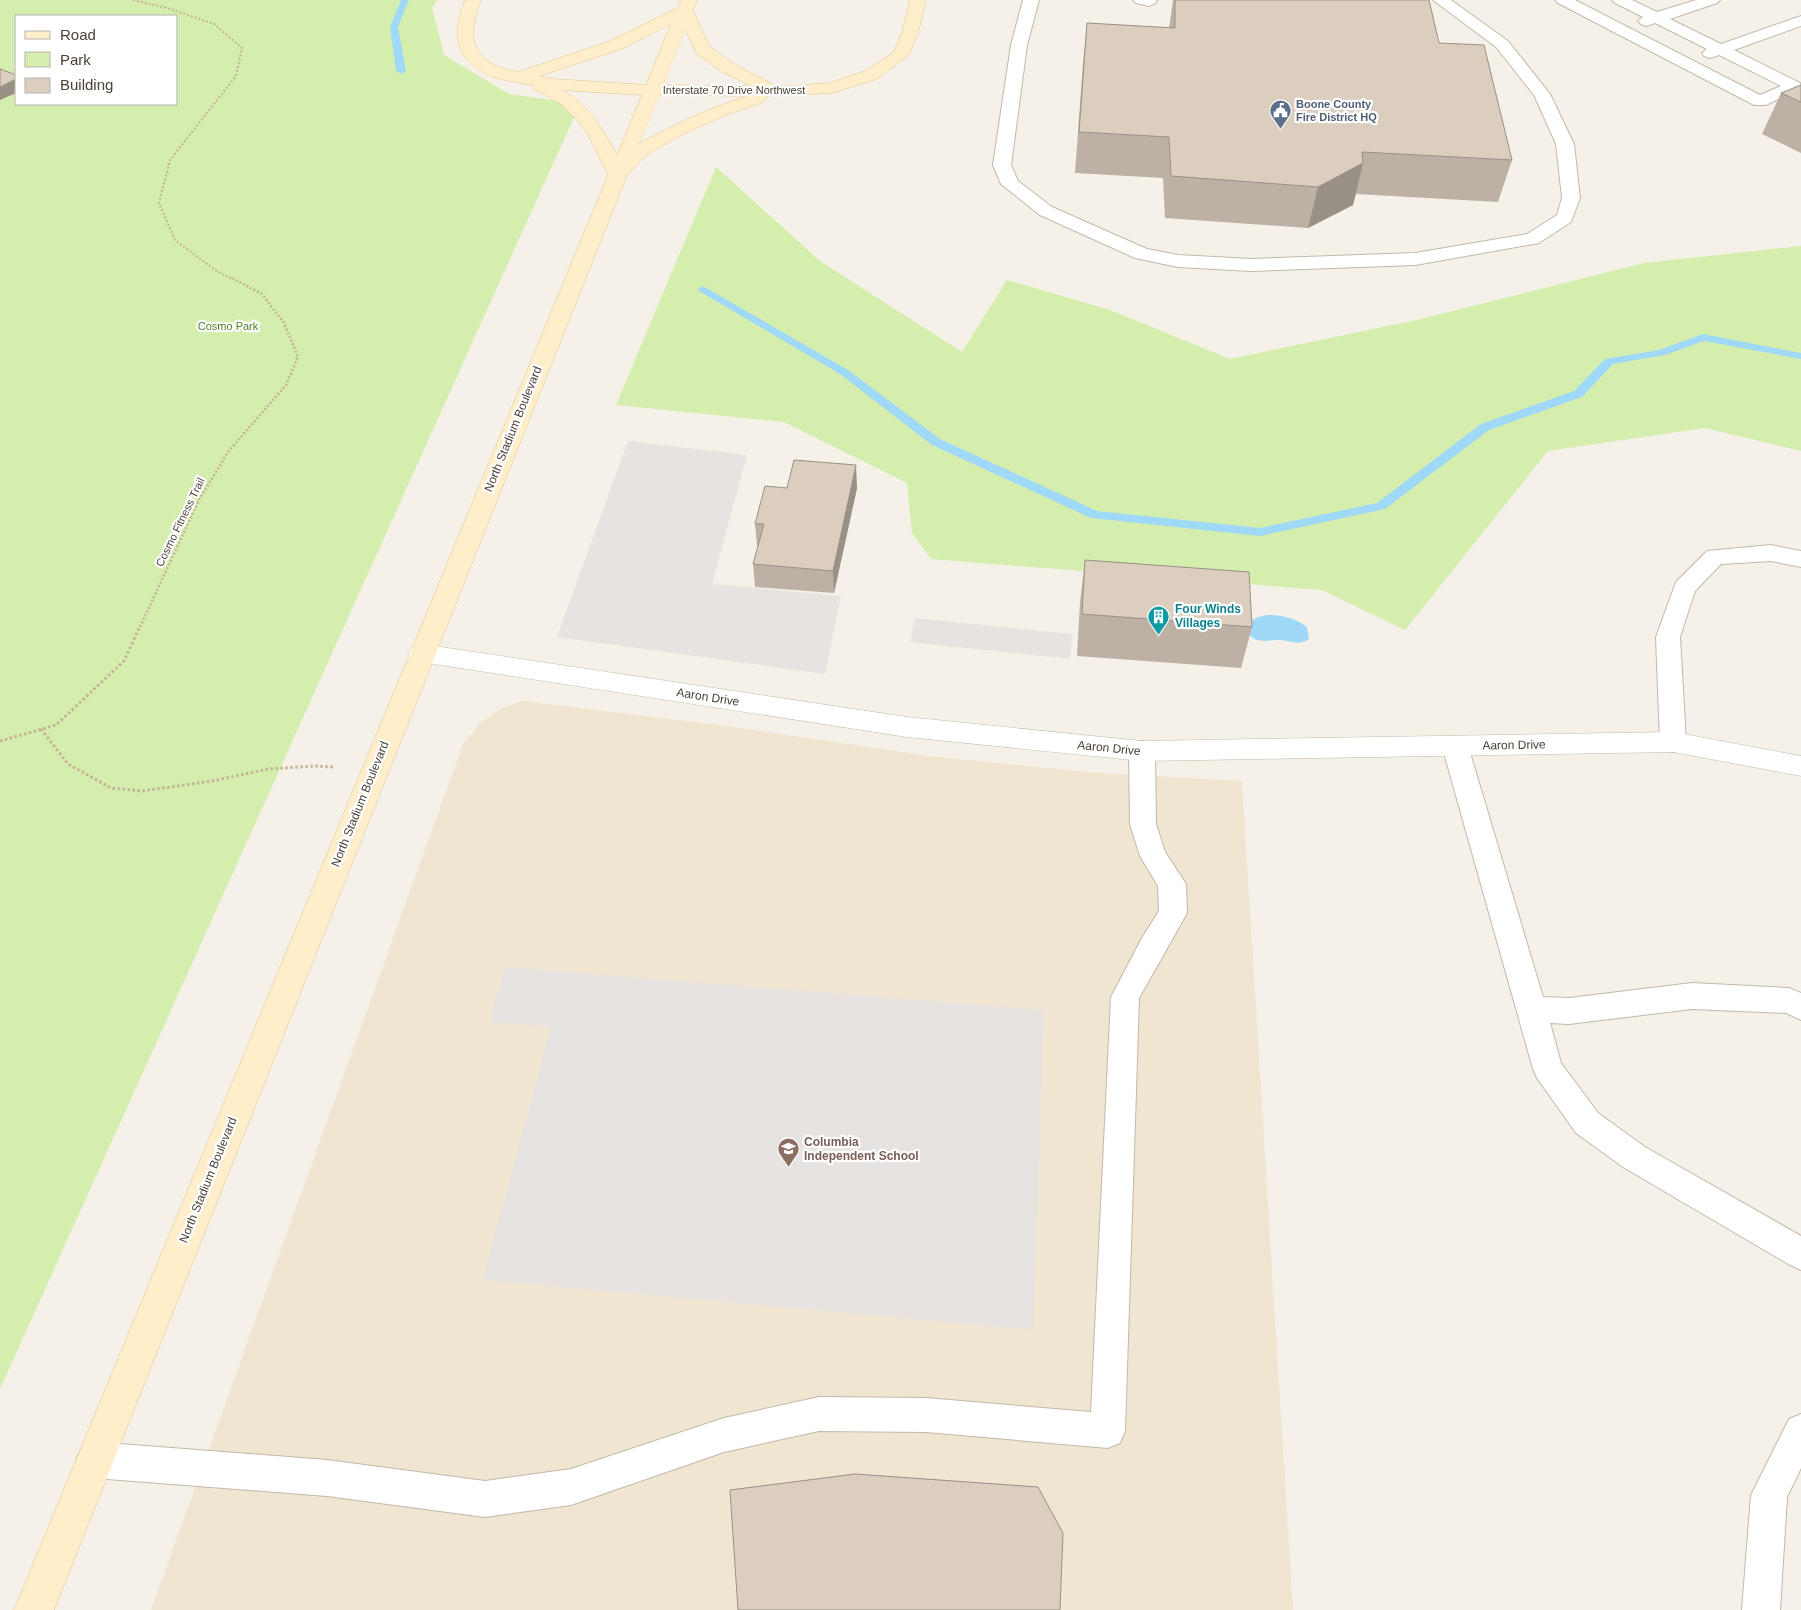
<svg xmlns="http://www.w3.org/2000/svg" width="1801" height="1610" viewBox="0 0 1801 1610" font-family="Helvetica,sans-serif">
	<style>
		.education { fill: #f0e5d1 }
		.green { fill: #d5edad; fill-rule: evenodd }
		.parking { fill: #e6e3e0 }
		.water { fill: #9fd9f7 }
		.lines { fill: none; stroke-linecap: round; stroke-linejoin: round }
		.stream { fill: #9fd9f7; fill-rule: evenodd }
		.lane-casing { stroke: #c2b8aa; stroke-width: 2 }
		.street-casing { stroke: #c2b8aa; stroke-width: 1 }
		.secondary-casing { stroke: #ddc596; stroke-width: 1 }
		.path-far2 { stroke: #c5b399; stroke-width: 2; stroke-dasharray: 2 2; stroke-linecap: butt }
		.path-far1 { stroke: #c5b399; stroke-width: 2.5; stroke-dasharray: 2 2; stroke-linecap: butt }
		.path { stroke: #c5b399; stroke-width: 3; stroke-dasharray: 2.5 2.5; stroke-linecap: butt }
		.lane { fill: #fff; fill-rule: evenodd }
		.street { fill: #fff; fill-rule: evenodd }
		.secondary { fill: #ffeec9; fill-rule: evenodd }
		.wall { fill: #bcb1a4 }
		.shaded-wall { fill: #999086 }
		.building { fill: #dbcebf; stroke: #999086 }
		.labels { text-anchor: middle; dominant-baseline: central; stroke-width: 4.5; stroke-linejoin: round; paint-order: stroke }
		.far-street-label { font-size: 11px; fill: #4a4136; stroke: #fff }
		.far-service-label { font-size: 11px; font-weight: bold; fill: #4e5e75; stroke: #fff; text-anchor: start }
		.far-park-label { font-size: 11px; fill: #4d8223; stroke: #fff }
		.street-label { font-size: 12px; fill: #4a4136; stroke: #fff }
		.culture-label { font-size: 12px; font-weight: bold; fill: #0d838f; stroke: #fff; text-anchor: start }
		.education-label { font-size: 12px; font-weight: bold; fill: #785e54; stroke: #fff; text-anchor: start }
	</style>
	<rect width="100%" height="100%" fill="#f5f1e8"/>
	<!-- education -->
	<path class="education" d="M522,701L727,726L929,756L1099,773L1242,781L1293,1610H151L463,744L480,723L500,709Z"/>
	<!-- green -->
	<path class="green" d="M0,0H437L432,8L444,55L509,94L580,104L0,1389ZM16,16H176V104H16Z
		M716,167L820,261L962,352L1007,280L1110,310L1230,359L1421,319L1644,263L1801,246V451L1705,428L1548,451L1405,630L1322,590L931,559L912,533L907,483L784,422L616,405Z"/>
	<!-- parking -->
	<path class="parking" d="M628,441L747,455L712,584L841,596L825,674L557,637Z
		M915,618L1072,634L1070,659L910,642Z
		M505,967L1044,1010L1033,1330L483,1280L551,1027L490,1022Z"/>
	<!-- water -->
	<path class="water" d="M1267,615C1282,615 1295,618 1307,627L1309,639C1299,646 1291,641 1281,640C1268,639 1260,645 1249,635V622L1258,617Z"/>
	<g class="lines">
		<!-- stream -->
		<path class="stream" d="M401,0H409L398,27L406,71L401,74L396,71L390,27Z
			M703,286L848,370L940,439L1097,511L1260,528L1377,503L1481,424L1574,391L1605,359L1659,350L1703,334L1801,353V359L1704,341L1665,355L1613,364L1582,397L1489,430L1385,509L1260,536L1091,518L932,445L840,374L699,291L698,289Z"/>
		<defs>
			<path id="lane" d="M1023,0H1039L1027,45L1011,165L1018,181L1052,207L1147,249L1178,255L1251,259L1415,253L1527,234L1557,215L1562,198L1556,144L1534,95L1496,47L1433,0H1451L1508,41L1550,94L1574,144L1580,198L1571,222L1539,243L1415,265L1251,271L1178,267L1135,258L1040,215L1001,184L993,165L1011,45Z
				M1133,0H1156L1157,1L1154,4L1149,6L1136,3Z
				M1555,0H1575L1760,95L1781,86L1719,55L1710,58L1704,56L1702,53L1707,49L1655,23L1646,26L1641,24L1638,21L1643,17L1615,3L1612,0H1632L1657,12L1696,0H1720L1717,3L1670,19L1721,44L1801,16V26L1734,50L1800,83L1801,88L1766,105H1754L1558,3Z
				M1771,545L1801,551V567L1771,561L1721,564L1695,591L1680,637L1686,742L1682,749L1673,752L1664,749L1660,742L1656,637L1676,582L1707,551Z
				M1455,736L1464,739L1468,746L1543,997L1569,998L1692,983L1789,988L1801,993V1020L1786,1013L1692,1009L1569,1024L1550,1023L1561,1063L1598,1113L1645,1147L1801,1236V1270L1790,1265L1623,1167L1576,1133L1537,1078L1533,1069L1442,746L1446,739Z
				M1142,741L1151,744L1155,751L1156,824L1165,852L1186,884L1187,913L1139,998L1125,1431L1120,1443L1108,1448L926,1432L819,1431L724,1452L571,1505L485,1517L327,1496L94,1478L82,1472L76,1460L82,1448L94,1442L327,1460L485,1481L571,1469L724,1418L819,1397L926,1398L1091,1412L1111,997L1142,938L1159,911L1158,886L1140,856L1130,824L1129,751L1133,744Z
				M1801,1414V1468L1787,1497L1780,1610H1742L1751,1495L1789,1419Z"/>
			<path id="street" d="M421,644L907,717L1142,741L1673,732L1801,756V776L1673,752L1142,761L907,737L421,662L412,659L408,653L412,647Z"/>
			<path id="secondary" d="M465,0H481C465,41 473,63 518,72L610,41L678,8L681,0H697L693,11L710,47L734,64L776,86H789L830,83L865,71L893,53L902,33L910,0H926L918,33L908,56L877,79L832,93L765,96L767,98L764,102L728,114L683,134L646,155L627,175L54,1610H14L608,175L588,134L577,120L561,104L534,89L532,85C519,82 505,81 493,77C454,60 451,36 465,0ZM671,24L646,85L554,79L539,76L622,49ZM685,29L697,54L722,72L751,86L663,85ZM562,90L642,95L617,155C603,129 588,104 562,90ZM659,95L747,96C709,108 674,124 639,144Z"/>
		</defs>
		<!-- lane casing -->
		<use href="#lane" class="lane-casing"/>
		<!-- street casing -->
		<use href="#street" class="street-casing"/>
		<!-- secondary casing -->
		<use href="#secondary" class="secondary-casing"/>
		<!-- path-far2 -->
		<path class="path-far2" d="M133,0L167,8L214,24L242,48L236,76L170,160L159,203L175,240L215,270L232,279"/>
		<!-- path-far1 -->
		<path class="path-far1" d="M140,627L199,500L228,452L286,385L298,357L284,323L262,294L230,277"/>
		<!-- path -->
		<path class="path" d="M41,729L68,764L111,788L142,791L212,781L268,769L316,766L334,767
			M0,741L56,725L124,661L140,626"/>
		<!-- lane -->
		<use href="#lane" class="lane"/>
		<!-- street -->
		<use href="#street" class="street"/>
		<!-- secondary -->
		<use href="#secondary" class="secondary"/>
	</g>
	<!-- wall -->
	<path class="wall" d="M1173,0H1429L1439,43L1512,160L1498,202L1356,194L1353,205L1308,228L1165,218L1163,178L1075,173L1083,63L1087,23L1169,28Z
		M1801,85V153L1762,134L1781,93Z
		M787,488H857L834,593L755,587L753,564L758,546H757L755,524Z
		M1085,560L1252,627L1241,668L1077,656L1080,602Z"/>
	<!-- shaded-wall -->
	<path class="shaded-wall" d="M16,79V93L0,100V87Z
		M1363,163L1353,205L1308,228L1318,187Z
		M856,465L857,488L834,593L833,571Z"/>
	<!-- building -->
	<path class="building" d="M1175,0H1429L1439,43L1484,45L1512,160L1362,152L1363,163L1318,187L1171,176L1169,137L1079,132L1087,23L1175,28Z
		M0,69L16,75V79L0,87Z
		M1801,85V102L1781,93Z
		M794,460L856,465L833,571L753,564L764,524H755L765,486L787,488Z
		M1085,560L1249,572L1252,627L1082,614Z
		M855,1474L1038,1487L1063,1533L1060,1610H738L730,1490Z"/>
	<!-- icons -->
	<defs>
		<symbol id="civic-pin" viewBox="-11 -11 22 30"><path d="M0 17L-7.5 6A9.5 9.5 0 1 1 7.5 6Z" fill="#5c6f8a" stroke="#fff"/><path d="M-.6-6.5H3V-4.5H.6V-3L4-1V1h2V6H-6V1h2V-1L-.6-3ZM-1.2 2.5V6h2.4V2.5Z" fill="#fff"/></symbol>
		<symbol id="building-pin" viewBox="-11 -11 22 30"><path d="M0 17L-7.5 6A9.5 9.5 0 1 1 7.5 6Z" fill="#0f9aa8" stroke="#fff"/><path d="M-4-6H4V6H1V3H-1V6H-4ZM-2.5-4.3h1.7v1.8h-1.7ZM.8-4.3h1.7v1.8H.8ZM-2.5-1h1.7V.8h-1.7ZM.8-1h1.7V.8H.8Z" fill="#fff"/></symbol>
		<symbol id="school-pin" viewBox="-11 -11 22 30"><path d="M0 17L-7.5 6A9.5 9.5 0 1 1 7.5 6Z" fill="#8d6e63" stroke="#fff"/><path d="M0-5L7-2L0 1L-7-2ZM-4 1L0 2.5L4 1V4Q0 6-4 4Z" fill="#fff"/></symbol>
	</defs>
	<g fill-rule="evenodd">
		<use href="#civic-pin" x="1268" y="98" width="25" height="34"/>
		<use href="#building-pin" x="1146" y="604" width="25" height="34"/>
		<use href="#school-pin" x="776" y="1136" width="25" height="34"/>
	</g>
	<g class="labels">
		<!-- far-street labels -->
		<g class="far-street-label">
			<text x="734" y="90">Interstate 70 Drive Northwest</text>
			<text transform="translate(180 522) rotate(-64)">Cosmo Fitness Trail</text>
		</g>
		<!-- far-service labels -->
		<g class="far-service-label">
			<text x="1296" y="104">Boone County<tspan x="1296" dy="13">Fire District HQ</tspan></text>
		</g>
		<!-- far-park labels -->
		<g class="far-park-label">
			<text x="228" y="326">Cosmo Park</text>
		</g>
		<!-- street labels -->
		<g class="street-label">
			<text transform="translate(513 429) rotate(-68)">North Stadium Boulevard</text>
			<text transform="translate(708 697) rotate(9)">Aaron Drive</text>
			<text transform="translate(1514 745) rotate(-1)">Aaron Drive</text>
			<text transform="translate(1109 748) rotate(6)">Aaron Drive</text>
			<text transform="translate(360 804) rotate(-68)">North Stadium Boulevard</text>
			<text transform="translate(208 1180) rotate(-68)">North Stadium Boulevard</text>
		</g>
		<!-- culture labels -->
		<g class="culture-label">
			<text x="1175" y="609">Four Winds<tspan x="1175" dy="14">Villages</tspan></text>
		</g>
		<!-- education labels -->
		<g class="education-label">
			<text x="804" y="1142">Columbia<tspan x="804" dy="14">Independent School</tspan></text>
		</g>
	</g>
	<!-- legend -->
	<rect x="15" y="15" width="162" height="90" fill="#ffffff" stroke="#b7b3af"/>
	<rect x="25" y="31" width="25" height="8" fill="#ffeec9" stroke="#b7b3af"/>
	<text x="60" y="40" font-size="15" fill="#4a4136">Road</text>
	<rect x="25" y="52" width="25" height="15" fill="#d5edad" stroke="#b7b3af"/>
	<text x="60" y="65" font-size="15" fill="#4a4136">Park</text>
	<rect x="25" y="78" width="25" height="15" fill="#dbcebf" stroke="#b7b3af"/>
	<text x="60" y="90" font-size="15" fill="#4a4136">Building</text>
</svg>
